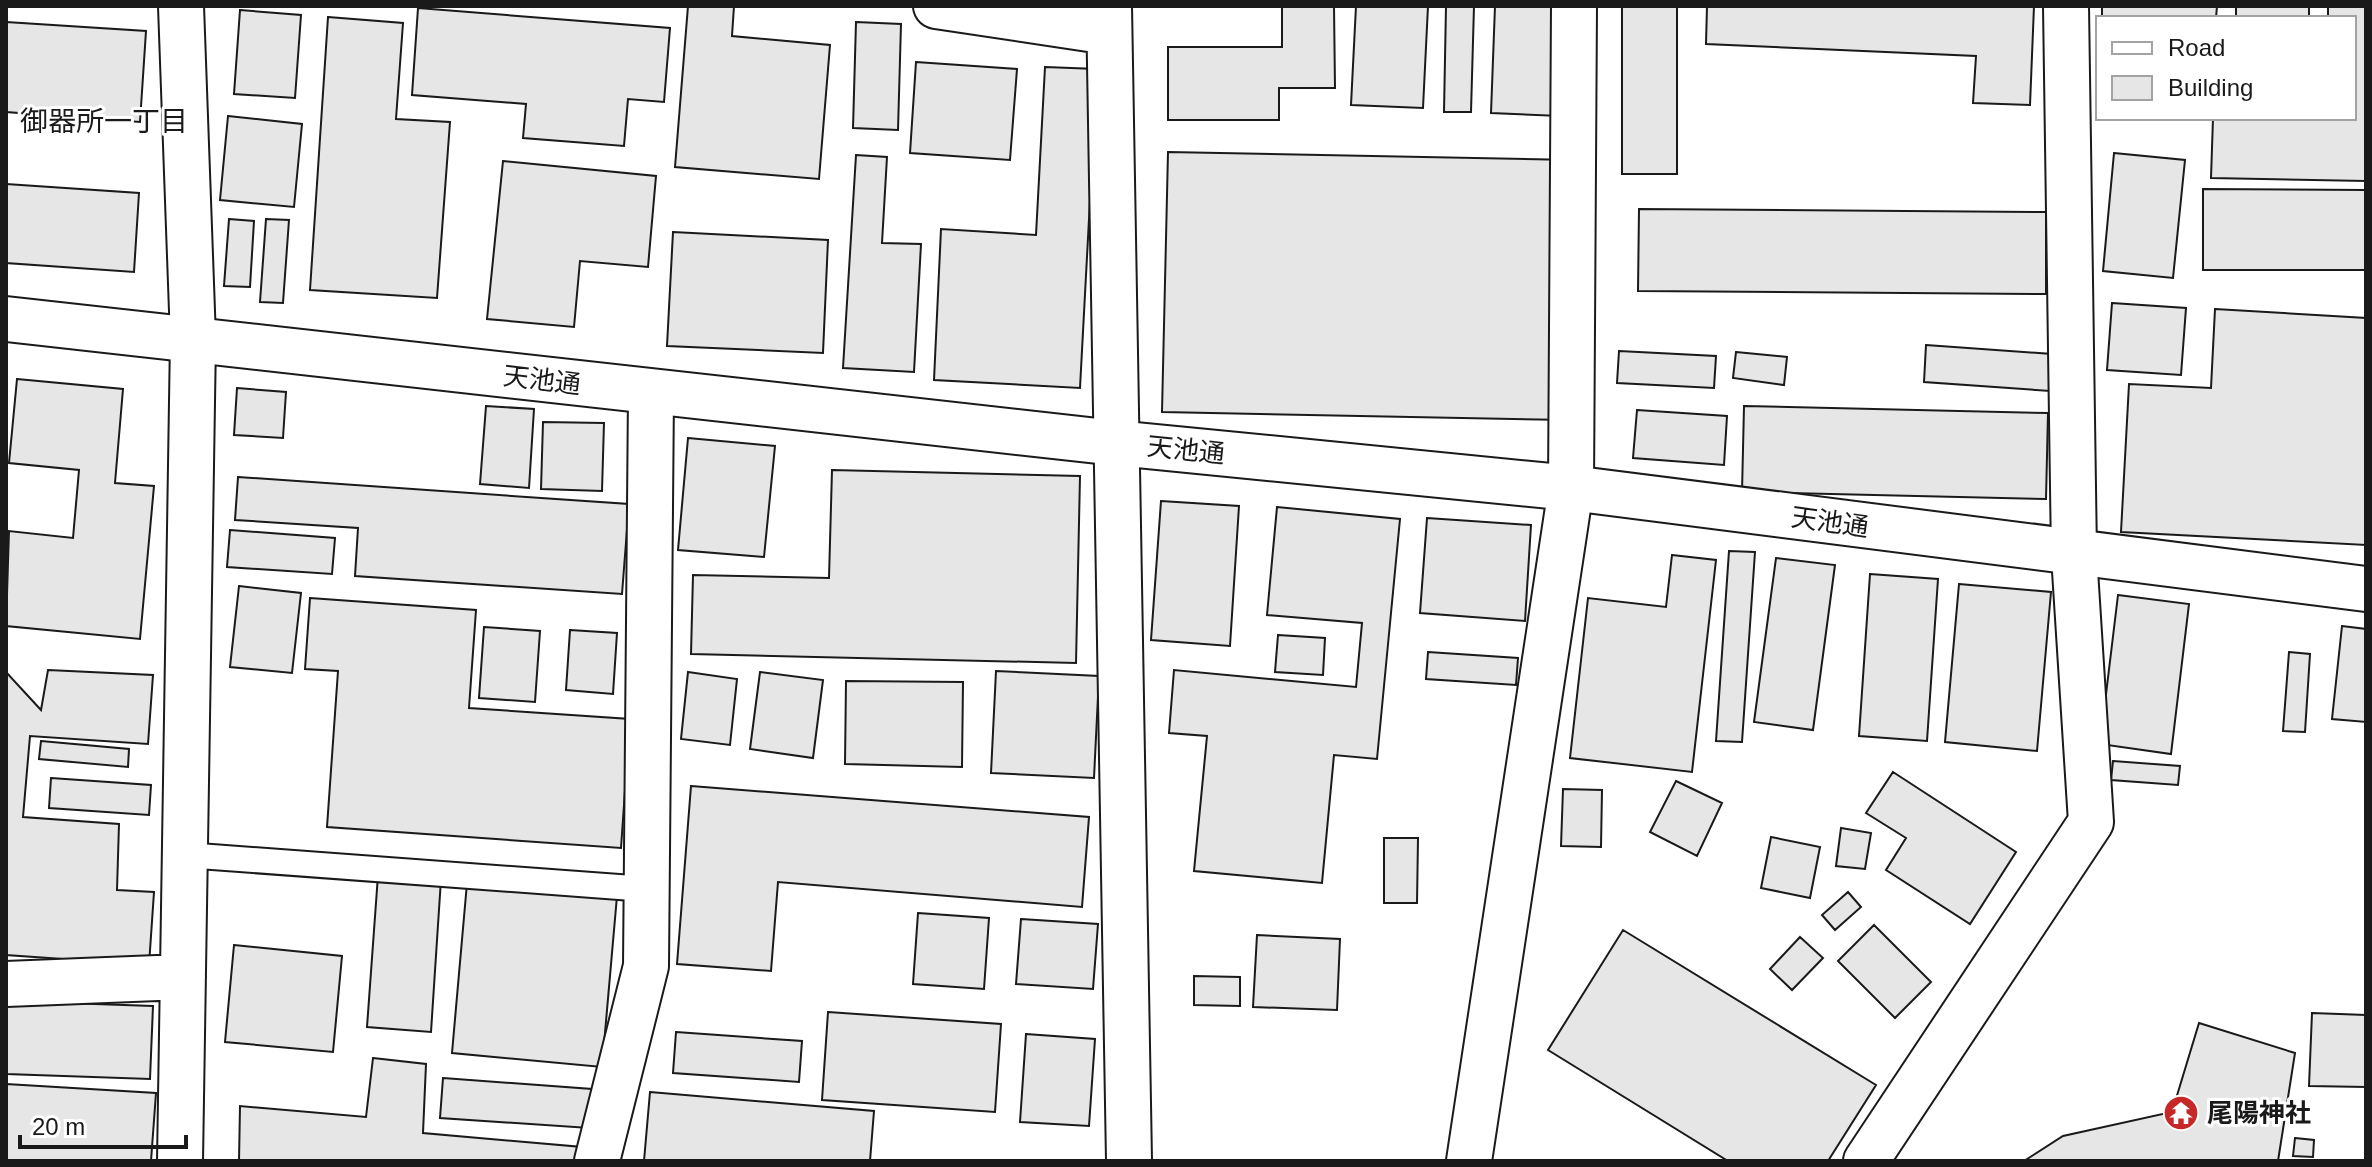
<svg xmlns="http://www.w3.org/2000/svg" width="2372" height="1167" viewBox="0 0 2372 1167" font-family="Arial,'Noto Sans JP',sans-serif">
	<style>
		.building { fill: #e6e6e6; stroke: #1a1a1a; stroke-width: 2 }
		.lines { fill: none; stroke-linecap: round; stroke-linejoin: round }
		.lane-casing { stroke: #1a1a1a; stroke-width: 28 }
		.street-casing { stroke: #1a1a1a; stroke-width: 48 }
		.secondary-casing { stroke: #1a1a1a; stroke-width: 48 }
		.lane { stroke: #fff; stroke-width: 24 }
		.street { stroke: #fff; stroke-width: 44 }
		.secondary { stroke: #fff; stroke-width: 44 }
		.labels { text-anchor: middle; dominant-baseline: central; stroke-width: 6; stroke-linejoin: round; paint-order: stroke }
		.street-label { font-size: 26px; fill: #1a1a1a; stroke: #fff }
		.poi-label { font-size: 26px; font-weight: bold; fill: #1a1a1a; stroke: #fff; text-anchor: start }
		.neighbourhood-label { font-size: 28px; fill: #1a1a1a; stroke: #fff }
	</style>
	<rect width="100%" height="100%" fill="#fff"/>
	<!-- building -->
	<path class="building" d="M688,6H734L732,36L830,45L819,179L675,167Z
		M1282,6H1334L1335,88H1279V120H1168V47H1282Z
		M1356,6H1428L1423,108L1351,105Z
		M1446,6H1474L1471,112H1444Z
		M1495,6H1564L1560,116L1491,113Z
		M1622,6H1677V174H1622Z
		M1707,6H2034L2030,105L1973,103L1976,56L1706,44Z
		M2102,6H2217L2216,18H2102Z
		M2236,6H2309V18H2236Z
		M2328,6H2366V181L2211,178L2213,118H2354V18H2328Z
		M418,8L670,28L664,102L628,99L624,146L523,138L526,104L412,95Z
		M240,10L301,15L295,98L234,94Z
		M328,17L403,23L396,119L450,122L437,298L310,290Z
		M6,22L146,31L140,122L6,112Z
		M856,22L901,24L898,130L853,128Z
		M916,62L1017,69L1010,160L910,153Z
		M1045,67L1097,69L1080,388L934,380L941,229L1036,235Z
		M228,116L302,124L294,207L220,200Z
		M1168,152L1573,160L1567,420L1162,412Z
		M2114,153L2185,160L2173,278L2103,271Z
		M856,155L887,157L882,243L921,244L914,372L843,368Z
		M503,161L656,176L648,267L580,261L574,327L487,319Z
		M6,184L139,193L134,272L6,263Z
		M2203,189L2366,190V270H2203Z
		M1639,209L2046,212V294L1638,291Z
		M229,219L254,221L250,287L224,286Z
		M266,219L289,220L283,303L260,302Z
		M673,232L828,240L823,353L667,346Z
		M2112,303L2186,308L2181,375L2107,370Z
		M2215,309L2366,318V545L2121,532L2129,384L2211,388Z
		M1926,345L2052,354L2050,391L1924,382Z
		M1619,351L1716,356L1714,388L1617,383Z
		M1736,352L1787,357L1784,385L1733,378Z
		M17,379L123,389L115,483L154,486L140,639L6,626L9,531L73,538L79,470L9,463Z
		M237,388L286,392L283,438L234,435Z
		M486,406L534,409L529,488L480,484Z
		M1744,406L2048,413L2046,499L1742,492Z
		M1637,410L1727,416L1724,465L1633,458Z
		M543,422L604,423L602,491L541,489Z
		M688,438L775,446L764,557L678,550Z
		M832,470L1080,476L1076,663L691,654L693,575L829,578Z
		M238,477L629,504L622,594L355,576L358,528L235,520Z
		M1161,501L1239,506L1230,646L1151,640Z
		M1277,507L1400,519L1377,759L1334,755L1322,883L1194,871L1207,736L1169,733L1174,670L1356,687L1362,623L1267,615Z
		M1427,518L1531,525L1525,621L1420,613Z
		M230,530L335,538L332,574L227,567Z
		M1729,551L1755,552L1742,742L1716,741Z
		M1672,555L1716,560L1692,772L1570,758L1588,598L1666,607Z
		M1776,558L1835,565L1813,730L1754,722Z
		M1870,574L1938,579L1927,741L1859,736Z
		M1959,584L2051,592L2037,751L1945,742Z
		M239,586L301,593L292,673L230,667Z
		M2118,595L2189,604L2171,754L2100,744Z
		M310,598L476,610L469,708L630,719L621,848L327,827L338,671L305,669Z
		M2342,626L2366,629V722L2332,719Z
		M484,627L540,631L535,702L479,698Z
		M570,630L617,633L613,694L566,690Z
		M1278,635L1325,638L1323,675L1275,672Z
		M1428,652L1518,658L1516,685L1426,679Z
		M2289,652L2310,654L2305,732L2283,731Z
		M48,670L153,675L148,744L30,736L23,817L119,824L117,890L154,892L149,965L6,955V672L41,710Z
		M996,671L1099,676L1094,778L991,773Z
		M688,672L737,679L730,745L681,739Z
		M760,672L823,680L813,758L750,749Z
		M846,681L963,682L962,767L845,764Z
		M41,741L129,749L128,767L39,759Z
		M2113,761L2180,766L2178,785L2111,780Z
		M1893,772L2016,852L1970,924L1886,870L1906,838L1866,813Z
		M51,778L151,785L149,815L49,808Z
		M1676,781L1722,803L1697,856L1650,832Z
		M691,786L1089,817L1082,907L778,882L771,971L677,964Z
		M1563,789L1602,790L1601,847L1561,846Z
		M1841,828L1871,833L1865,869L1836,866Z
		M1771,837L1820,847L1810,898L1761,888Z
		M1384,838H1418L1417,903H1384Z
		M378,875L441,879L431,1032L367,1027Z
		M467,883L617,896L602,1067L452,1053Z
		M1848,892L1861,907L1835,930L1822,915Z
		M918,913L989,918L984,989L913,984Z
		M1021,919L1098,924L1093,989L1016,984Z
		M1874,925L1931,982L1895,1018L1838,961Z
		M1623,930L1876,1085L1828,1161H1728L1548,1050Z
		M1257,935L1340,939L1337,1010L1253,1007Z
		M1800,937L1823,958L1792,990L1770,969Z
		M234,945L342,956L333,1052L225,1042Z
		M1194,976L1240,977V1006L1194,1005Z
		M6,1001L153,1006L150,1079L6,1074Z
		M828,1012L1001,1024L995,1112L822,1100Z
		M2312,1013L2366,1015V1087L2309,1086Z
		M2199,1023L2295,1053L2278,1161H2024L2063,1136L2172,1112Z
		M676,1032L802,1041L799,1082L673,1073Z
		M1026,1034L1095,1039L1089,1126L1020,1122Z
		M373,1058L426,1064L423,1133L582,1147L577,1161H239L240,1106L366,1117Z
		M443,1078L592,1089L589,1128L440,1118Z
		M6,1084L156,1093L151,1161H6Z
		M650,1092L874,1111L870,1161H644Z
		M2295,1138L2314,1140L2313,1157L2293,1156Z"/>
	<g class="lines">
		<defs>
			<path id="lane" d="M185,855L646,889"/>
			<path id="street" d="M936,6L1109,32
				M1109,6L1129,1161
				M6,984L183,977
				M180,1161L193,339L181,6
				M597,1161L646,966L651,393
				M1469,1161L1571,488L1574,6
				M1866,1161L2091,822L2074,555L2066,6"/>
			<path id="secondary" d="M6,319L1116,443L1571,488L2366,589"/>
		</defs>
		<!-- lane casing -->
		<use href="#lane" class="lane-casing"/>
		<!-- street casing -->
		<use href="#street" class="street-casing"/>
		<!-- secondary casing -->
		<use href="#secondary" class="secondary-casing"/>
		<!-- lane -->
		<use href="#lane" class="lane"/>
		<!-- street -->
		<use href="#street" class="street"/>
		<!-- secondary -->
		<use href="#secondary" class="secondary"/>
	</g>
	<!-- icons -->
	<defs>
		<symbol id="temple-disc" viewBox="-11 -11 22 22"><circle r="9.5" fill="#c62828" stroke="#fff"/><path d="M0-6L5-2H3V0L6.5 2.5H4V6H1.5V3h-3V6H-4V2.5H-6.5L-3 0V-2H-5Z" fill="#fff"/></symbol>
	</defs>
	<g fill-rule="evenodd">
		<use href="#temple-disc" x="2161" y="1093" width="40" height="40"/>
	</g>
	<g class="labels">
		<!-- street labels -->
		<g class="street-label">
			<text transform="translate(542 380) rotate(7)">天池通</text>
			<text transform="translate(1186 450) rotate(6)">天池通</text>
			<text transform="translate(1830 522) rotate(8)">天池通</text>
		</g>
		<!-- poi labels -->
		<g class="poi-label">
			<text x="2207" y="1113">尾陽神社</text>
		</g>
		<!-- neighbourhood labels -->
		<g class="neighbourhood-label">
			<text x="104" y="121">御器所一丁目</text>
		</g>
	</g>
	<!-- border -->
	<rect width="2372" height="1167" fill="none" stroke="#1a1a1a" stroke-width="16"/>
	<!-- legend -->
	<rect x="2096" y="16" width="260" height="104" fill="#ffffff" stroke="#a3a3a3" stroke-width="2"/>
	<rect x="2112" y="42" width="40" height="12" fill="#ffffff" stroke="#a3a3a3" stroke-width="2"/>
	<text x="2168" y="56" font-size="24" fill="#1a1a1a">Road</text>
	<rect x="2112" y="76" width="40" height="24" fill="#e6e6e6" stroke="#a3a3a3" stroke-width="2"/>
	<text x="2168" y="96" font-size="24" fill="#1a1a1a">Building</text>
	<!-- scale -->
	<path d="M20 1135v12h166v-12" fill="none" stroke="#1a1a1a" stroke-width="4"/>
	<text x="32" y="1135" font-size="24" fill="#1a1a1a" stroke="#ffffff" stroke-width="6" paint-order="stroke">20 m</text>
</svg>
